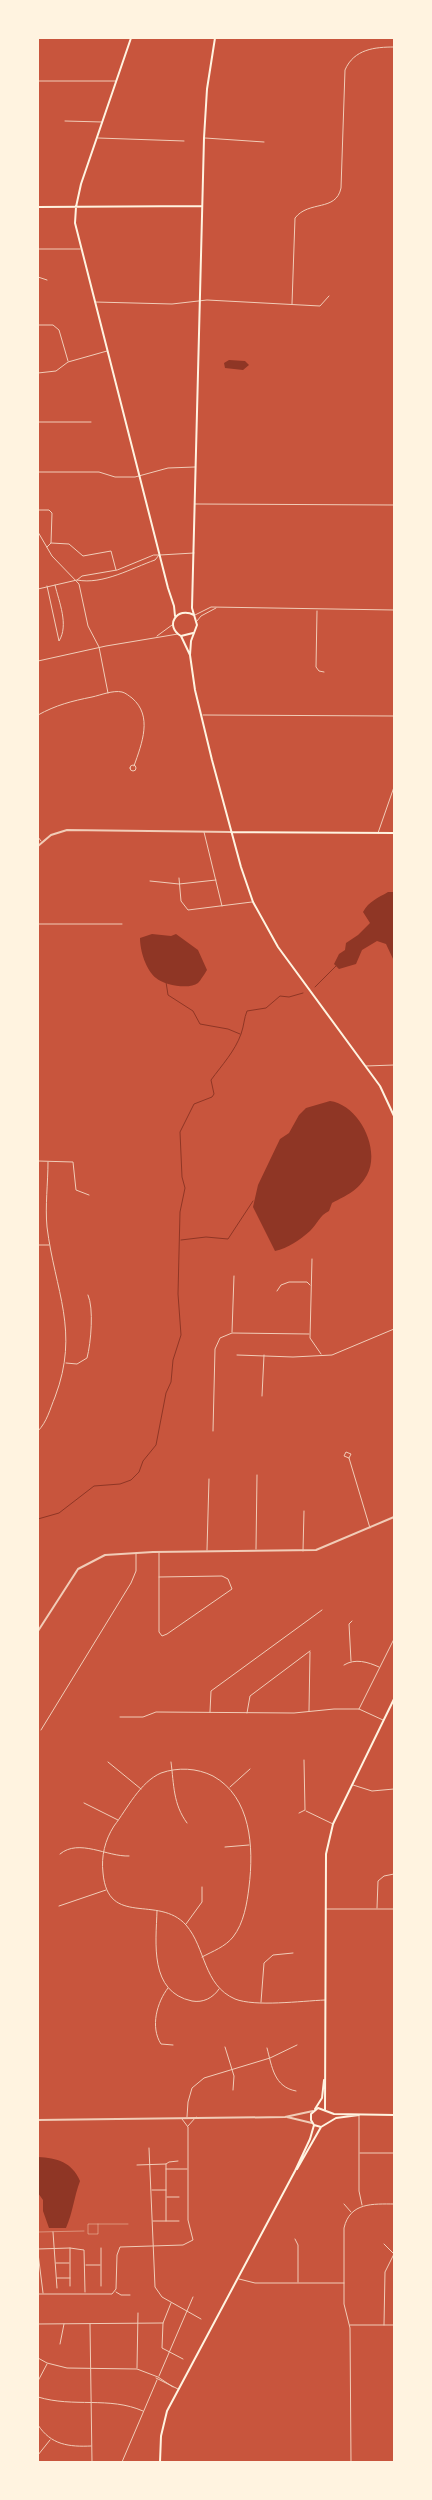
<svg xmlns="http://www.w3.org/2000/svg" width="432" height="2500" viewBox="0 0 432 2500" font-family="Georgia,serif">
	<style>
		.water { fill: #8f3625 }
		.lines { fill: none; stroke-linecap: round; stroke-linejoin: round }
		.stream { stroke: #8f3625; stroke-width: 1 }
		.service { stroke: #f1ccb7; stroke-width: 0.5 }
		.minor { stroke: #f1ccb7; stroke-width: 1 }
		.tertiary { stroke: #f1ccb7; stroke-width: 2 }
		.secondary { stroke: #fff3e0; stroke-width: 2 }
		.primary { stroke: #fff3e0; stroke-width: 2 }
	</style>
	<rect width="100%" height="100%" fill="#c8553d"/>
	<!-- water -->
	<path class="water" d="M229,360L245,361L249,365L243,370L225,368L224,363Z
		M388,892H394V961L386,944L377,941L362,950L356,964L339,969L334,964L339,954L345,950L346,943L358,935L370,923L363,912C369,901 378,898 388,892Z
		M152,934L171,936L176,934L198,950L207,970C205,973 201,980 198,983C189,990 164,985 156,978C146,970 140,951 140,938Z
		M330,1101C359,1105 381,1149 367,1175C358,1191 347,1195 332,1203L329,1211C319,1216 318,1223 310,1231C300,1240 288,1248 275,1251L253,1207L258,1185L280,1139L289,1133L299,1115L306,1108Z
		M38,2157C57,2158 72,2162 80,2181C74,2197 73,2212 66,2228H49L43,2211V2200L38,2193Z"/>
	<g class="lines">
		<!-- stream -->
		<path class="stream" d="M166,982L168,995L193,1011L200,1024L228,1029L240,1034
			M315,987L336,966
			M181,1240L206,1237L228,1239L253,1201
			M38,1519L59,1513L94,1486L120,1484L131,1480L139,1472L143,1461L156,1445L166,1393L171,1382L173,1360L181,1335L178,1294L180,1212L185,1188L182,1177L180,1132L194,1104L212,1097L214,1094L211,1080C222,1065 235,1051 241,1034C244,1026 244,1018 247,1011L266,1008L280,996L289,997L303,993"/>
		<!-- service -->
		<path class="service" d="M98,2224V2234H88V2224H128
			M38,2232L84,2231"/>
		<!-- minor -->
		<path class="minor" d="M38,81H116
			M65,121L102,122
			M98,138L184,141
			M205,138L264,142
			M38,249H80
			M38,277L47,280
			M95,302L172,304L207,300L320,306L329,296
			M292,304L295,218C309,200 336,212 341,188L345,70C354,49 375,47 394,47
			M38,325H53L59,330L68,361
			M38,373L56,371L68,362L107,351
			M38,422H91
			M38,472H99L115,477H135L168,468L195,467
			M195,504L394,505
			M38,510H49L52,513L51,543L47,547
			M38,532L52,556L79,584L88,626L99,647L108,693
			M51,543L69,544L83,556L111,551L116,570
			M154,555H159L155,560C132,568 103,585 77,580L82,576L117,570Z
			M160,555L194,553
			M47,586L59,641C69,625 59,602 55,585
			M38,589L77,580
			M317,611L316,667L319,671L324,672
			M195,615L211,607L394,610
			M197,621L201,616L216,608
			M157,636L172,625
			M38,661L106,646L178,634
			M38,715C56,705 72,701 92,697C101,695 113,690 122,692C126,693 129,696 132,698C153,716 142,743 134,766
			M203,715L394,716
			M130 768a3 3 0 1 1 6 0a3 3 0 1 1-6 0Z
			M204,832L222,906
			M378,833L394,787
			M38,837L41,841
			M179,878L181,901L188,910L252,902
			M150,881L179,884L216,880
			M38,924H122
			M366,1066L394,1065
			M38,1161L73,1162L76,1190L89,1195
			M38,1245H49
			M312,1259L310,1338L321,1354
			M277,1291L281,1285L289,1282H307L310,1285
			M232,1332L234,1276
			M237,1355L293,1357L332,1355L394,1329
			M66,1363L77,1364L87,1358C91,1343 94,1308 88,1295
			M262,1396L264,1355
			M38,1431C47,1422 50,1409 55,1397C80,1331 55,1291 47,1227C45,1206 48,1183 48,1162
			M213,1431L215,1349L220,1338L232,1333L309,1334
			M349,1458L351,1454L346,1452L344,1456L349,1458L370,1528
			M256,1549L257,1475
			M207,1550L209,1479
			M303,1551L304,1511
			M159,1553V1632L162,1636L167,1634L232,1589L228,1579L222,1576L159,1577
			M351,1661L349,1624L352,1621
			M344,1665C355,1658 368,1662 379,1667
			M359,1709L394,1639
			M309,1711L310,1652
			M210,1712L211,1691L322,1610
			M247,1713L250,1696L310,1651
			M120,1717H143L156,1712L294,1713L334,1709H359L383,1720
			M41,1730L131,1583L136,1571V1553
			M108,1762L141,1789
			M171,1762C174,1785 173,1804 187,1823
			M353,1785L372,1791L394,1789
			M230,1787L250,1769
			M84,1803L118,1820
			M306,1811L333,1824
			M299,1813L305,1810L304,1760
			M225,1847L249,1845
			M60,1854C79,1838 107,1857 129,1856
			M59,1906L106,1890
			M377,1908L378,1881L384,1876L394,1874
			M326,1909H394
			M157,1911C156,1943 149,1992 192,2001C203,2003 213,1998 219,1989
			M186,1924L202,1902V1887
			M202,1957C213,1951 225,1947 233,1937C244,1923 247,1903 249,1887C254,1847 251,1797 213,1776C197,1768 178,1767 161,1773C140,1782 127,1809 114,1826C105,1840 101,1856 103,1873C108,1928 158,1894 186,1925C206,1948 203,1985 235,1999C255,2007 301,2001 325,2000
			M168,1988C157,2002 150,2027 161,2044L173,2045
			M261,2002L264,1963L273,1955L293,1953
			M225,2047L234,2076L233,2090
			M267,2048C272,2067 274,2087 296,2091
			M359,2115V2191L362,2205
			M187,2117L188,2102L192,2088L204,2078L270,2058L297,2045
			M188,2126L196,2117
			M149,2148L155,2287L162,2297L201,2319
			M360,2153H394
			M166,2164V2221
			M137,2165L166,2164L169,2162L178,2161
			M166,2169H187
			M152,2190H166
			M167,2197H179
			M344,2204L351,2212
			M153,2221H179
			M53,2232L57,2288
			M295,2239L298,2245V2282
			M384,2244L394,2254
			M70,2248V2286
			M101,2248V2286
			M38,2249L70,2248L84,2250L85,2292
			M38,2253L43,2293
			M56,2263H69
			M86,2265H100
			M57,2278H70
			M239,2279L255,2283H344
			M116,2292L121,2295H130
			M38,2294H112L116,2289L117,2255L120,2247L183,2245L193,2240L188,2220V2127L182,2119
			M171,2303L163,2323L162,2348L183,2359
			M38,2324L163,2323
			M90,2324L92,2462
			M350,2325H394
			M384,2325L385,2272L394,2254
			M60,2344L64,2324
			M38,2358L47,2363L67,2368L137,2369L158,2377L173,2387
			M137,2368L138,2313
			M159,2376L193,2297
			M156,2378L178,2389
			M38,2381L47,2364
			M38,2397C74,2408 109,2396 143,2411
			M38,2425C51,2445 69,2447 91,2446
			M38,2455L50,2440
			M122,2462L157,2380
			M351,2462L350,2328L344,2304V2228C350,2202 373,2204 394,2204"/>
		<!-- tertiary -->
		<path class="tertiary" d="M38,846L51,835L67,830L231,832
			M38,1631L78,1569L105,1555L153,1552L316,1550L394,1517
			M287,2117L312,2123
			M38,2120L285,2117L313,2111"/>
		<!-- secondary -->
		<path class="secondary" d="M131,38L81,184L76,207L75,223L168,588L174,606L175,616
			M38,207L202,206
			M193,633L181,636C164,626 177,606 194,615
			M181,636L190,655L195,690L212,760L241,867L253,902L278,947L380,1086L394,1116
			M190,655L191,641L197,625L192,608L204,138L207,89L215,38
			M231,832L394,833
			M315,2109L322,2098L324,2080
			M325,2110L326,1854L333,1824L394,1699"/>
		<!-- primary -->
		<path class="primary" d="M321,2127L314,2125L311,2120V2114L318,2108L334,2114L394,2115
			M297,2169L321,2127L336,2118L359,2115
			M160,2462L161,2436L167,2411L295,2171L310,2139L314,2125"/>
	</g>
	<!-- border -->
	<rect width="432" height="2500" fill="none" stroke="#fff3e0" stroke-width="78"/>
</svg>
